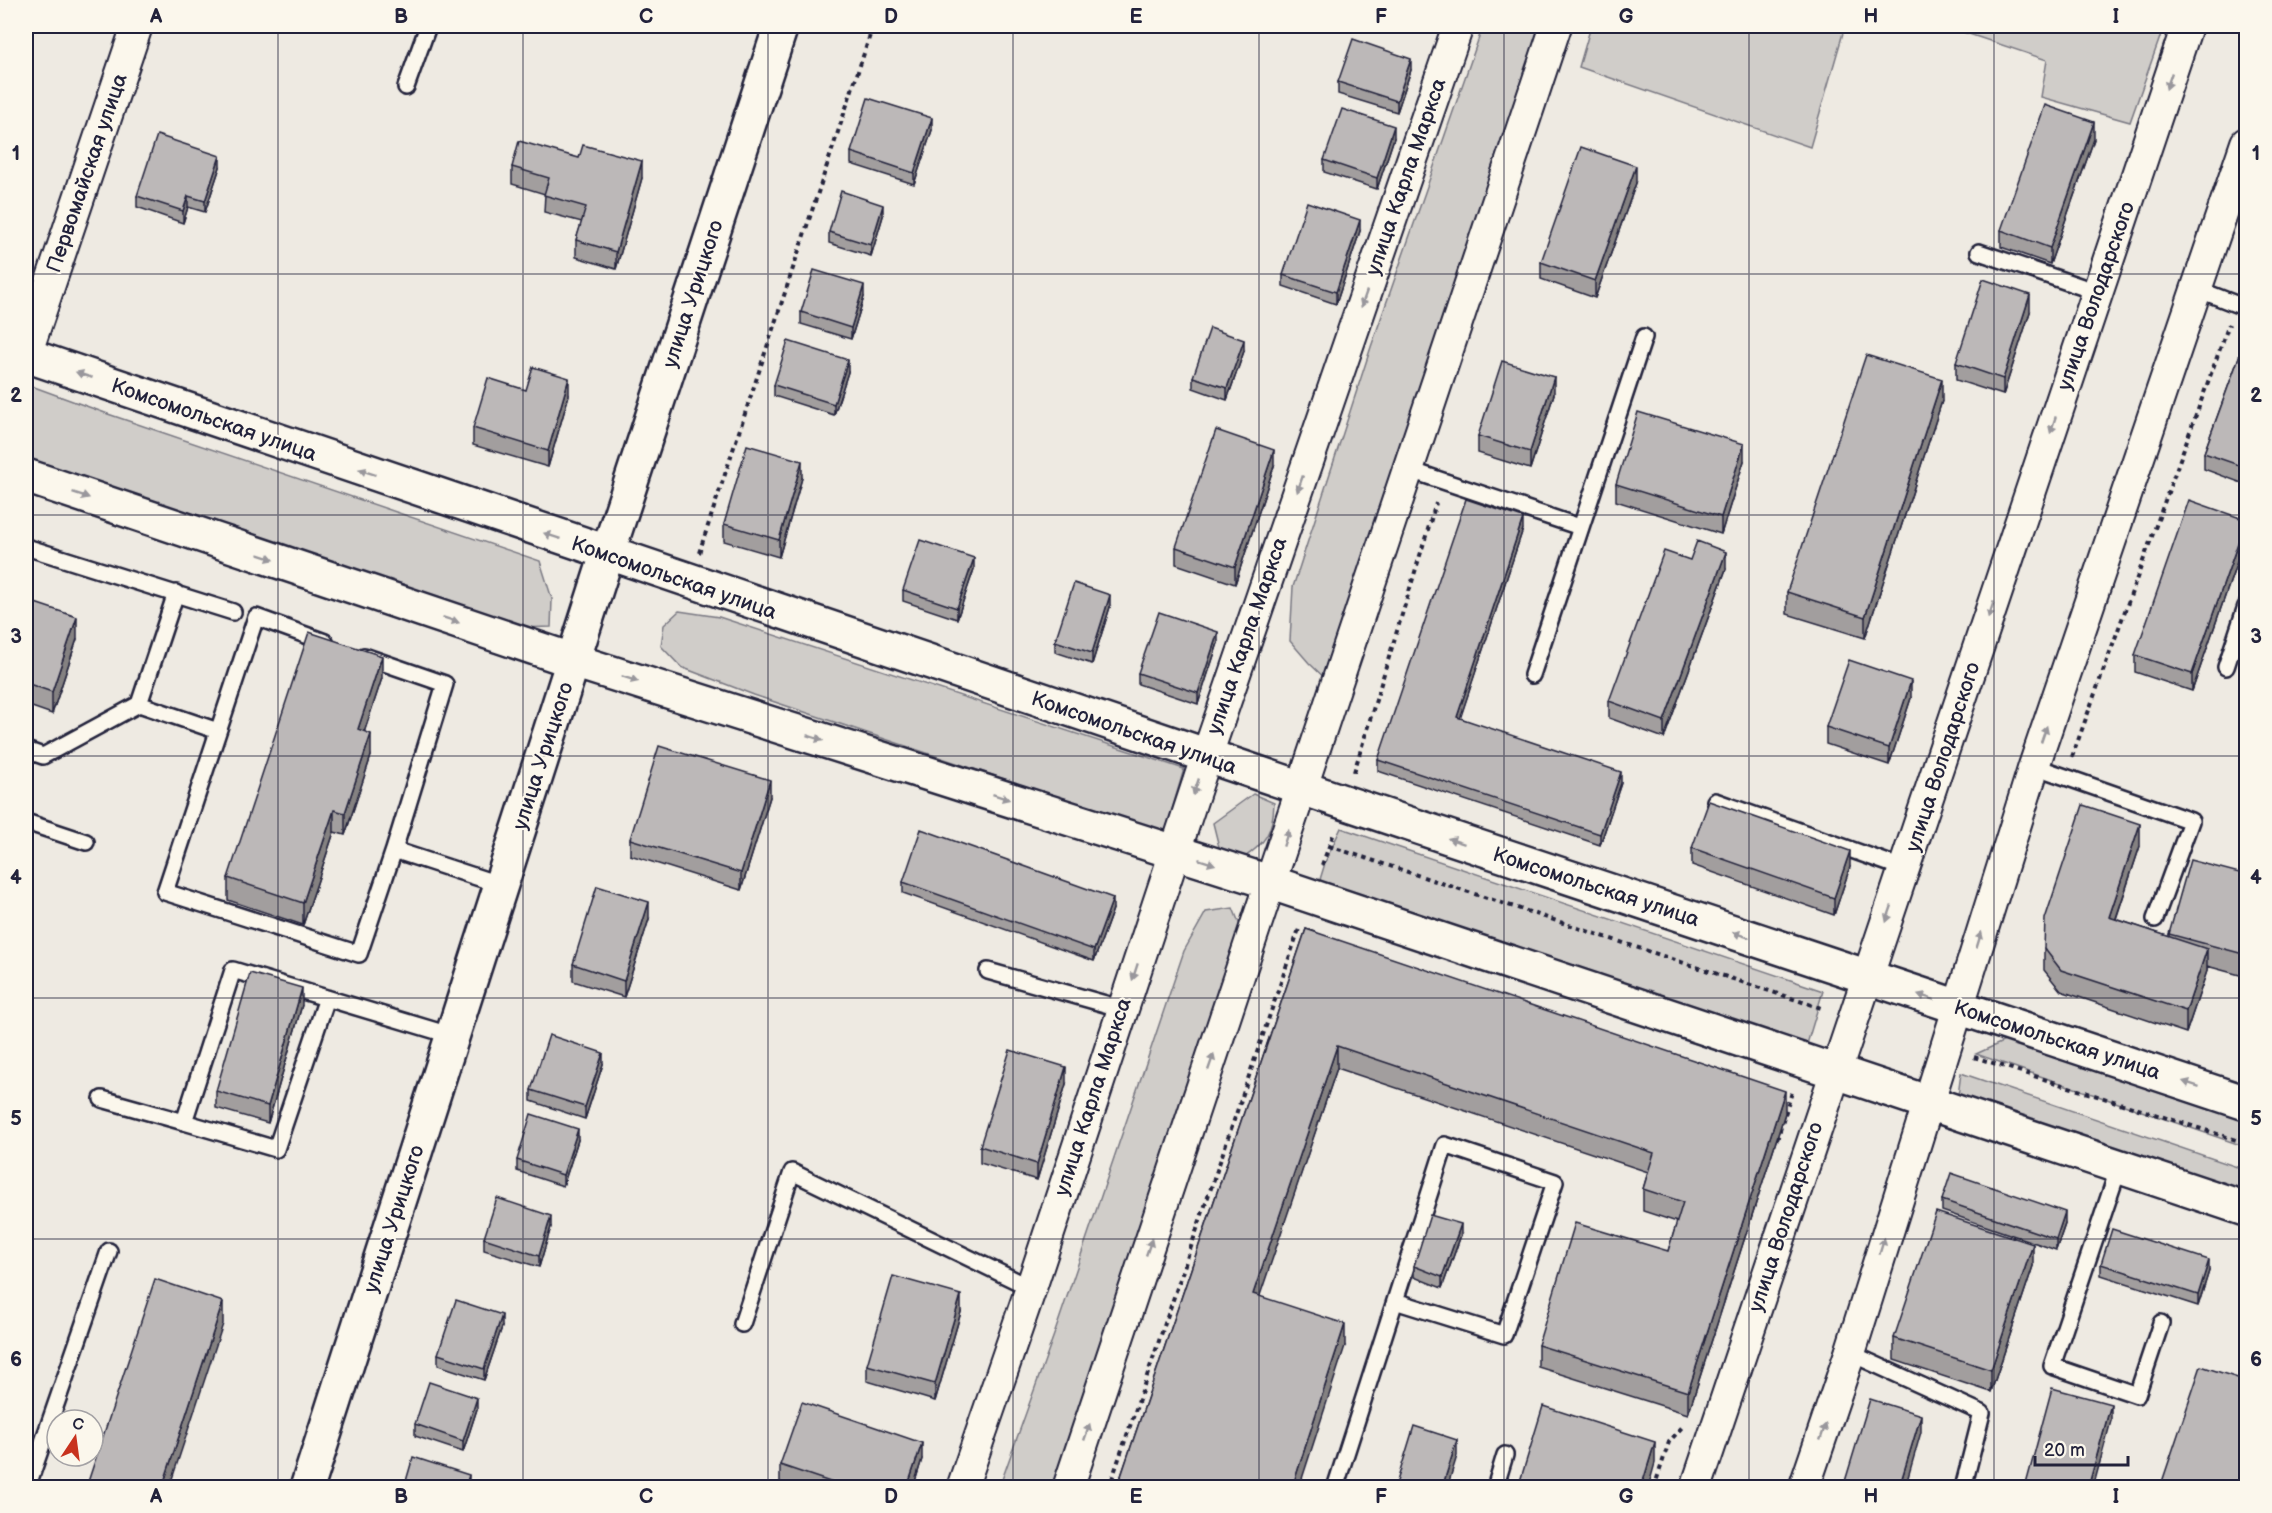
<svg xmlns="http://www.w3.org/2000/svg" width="2272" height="1513" viewBox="0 0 2272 1513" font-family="'Balsamiq Sans',sans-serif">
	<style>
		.green { fill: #d0cdc9; stroke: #797882; stroke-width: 1.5 }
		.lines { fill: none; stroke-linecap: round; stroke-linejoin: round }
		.lane-casing { stroke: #22223b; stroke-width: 20 }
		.street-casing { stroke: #22223b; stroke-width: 34 }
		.secondary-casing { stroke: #22223b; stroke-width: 38 }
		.path { stroke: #22223b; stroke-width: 4; stroke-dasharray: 4.5 4.5; stroke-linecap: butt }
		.lane { stroke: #fbf7ec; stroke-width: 15 }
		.street { stroke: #fbf7ec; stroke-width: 30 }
		.secondary { stroke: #fbf7ec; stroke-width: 33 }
		.wall { fill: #a29e9e; stroke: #22223b; stroke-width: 1.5 }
		.shaded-wall { fill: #848181; stroke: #22223b; stroke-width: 1.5 }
		.building { fill: #bcb8b8; stroke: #22223b; stroke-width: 1.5 }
		.oneway { fill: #99979c }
		.grid { fill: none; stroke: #22223b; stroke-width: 1.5; stroke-opacity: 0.55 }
		.labels { text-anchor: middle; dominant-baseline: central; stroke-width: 4.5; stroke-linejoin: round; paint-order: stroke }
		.street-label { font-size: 21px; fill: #22223b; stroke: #fbf7ec }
		.neatline { fill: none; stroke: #22223b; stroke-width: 2 }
		.grid-label { font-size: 20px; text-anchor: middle; font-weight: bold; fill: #22223b }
	</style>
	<rect width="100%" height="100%" fill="#eeeae2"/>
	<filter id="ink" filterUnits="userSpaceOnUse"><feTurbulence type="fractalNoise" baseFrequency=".0167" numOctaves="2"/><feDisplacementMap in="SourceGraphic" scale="12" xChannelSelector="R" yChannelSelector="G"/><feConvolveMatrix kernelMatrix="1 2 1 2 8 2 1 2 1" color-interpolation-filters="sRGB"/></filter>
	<g filter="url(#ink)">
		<!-- green -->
		<path class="green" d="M1483,26H1541L1330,683L1309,663L1290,641L1293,587L1371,347Z
			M1591,26H1845L1810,147L1579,67Z
			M1945,26H2164L2130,122L2041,97L2047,60Z
			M26,384L108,414L540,561L552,599L551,627L517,628L26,458Z
			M679,611L719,617L1184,769L1165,833L754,695L681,667L661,646L664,625Z
			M1253,794L1274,803C1273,832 1266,843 1242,859L1219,847L1213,823Z
			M1341,828L1823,991L1807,1044L1318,886L1326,860Z
			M1233,908L1246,940L1058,1487L999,1488L1055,1332L1184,951L1206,912Z
			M2020,1034L2246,1115V1147L1976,1054Z
			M1961,1073L2246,1170V1194L1958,1096Z"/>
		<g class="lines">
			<defs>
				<path id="lane" d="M406,87L428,26
					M1979,252L2097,292
					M2197,289L2246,308
					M1407,469L1580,527
					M26,547L233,612
					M325,642L256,617L165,892L359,954L394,850
					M364,656L445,684L394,850L501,885
					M2226,667L2246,606
					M1532,675L1644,337
					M139,704L218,731
					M26,750L43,756L139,704L176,593
					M2034,766L2191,821L2155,919
					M1715,801L1905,869
					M26,822L86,842
					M988,971L1123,1009
					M327,998L276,1149L184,1122L233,970L453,1036
					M102,1099L184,1122
					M2119,1167L2052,1366L2137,1395L2161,1323
					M742,1324L792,1172L1031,1288
					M1850,1353L1982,1413L1963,1488
					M27,1488L109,1251
					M1335,1488L1445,1145L1555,1182L1504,1335L1395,1301
					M1495,1488L1505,1455"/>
				<path id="street" d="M26,355L137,26
					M962,1488L1031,1288L1206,758L1458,26
					M1068,1488C1232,1001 1393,513 1556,26
					M1696,1488L2187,26
					M1804,1488L1850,1353L2034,766L2246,143"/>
				<path id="secondary" d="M26,355C764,609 1505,857 2246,1103
					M26,476L574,661L1272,883L2246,1209
					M307,1488L607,555L781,26"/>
			</defs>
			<!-- lane casing -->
			<use href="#lane" class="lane-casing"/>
			<!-- street casing -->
			<use href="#street" class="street-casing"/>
			<!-- secondary casing -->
			<use href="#secondary" class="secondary-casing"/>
			<!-- path -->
			<path class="path" d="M699,553L873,26
				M2072,757L2229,324
				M1354,772L1436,503
				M1329,846L1824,1009
				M1322,865L1334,833
				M1974,1057L2246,1143
				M1777,1140L1792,1092
				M1109,1488L1300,926
				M1654,1488L1669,1442L1683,1426"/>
			<!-- lane -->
			<use href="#lane" class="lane"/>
			<!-- street -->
			<use href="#street" class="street"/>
			<!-- secondary -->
			<use href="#secondary" class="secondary"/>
		</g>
		<!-- wall -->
		<path class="wall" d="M939,26H966L964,33Z
			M1411,70L1397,112L1338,94V82Z
			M932,130L914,184L851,164V152Z
			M1394,138L1377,189L1324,172V160Z
			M2094,139L2050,264L2001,247V230Z
			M220,167L205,212L188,207L183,223L137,207V196Z
			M512,167L642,178L616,269L576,257V240L582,222L544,212L545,194L512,184Z
			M1636,183L1595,298L1541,279V262Z
			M883,216L871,256L829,243V232Z
			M1360,231L1336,304L1283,286V275Z
			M864,297L851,339L801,324V312Z
			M2030,312L2003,395L1956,380V363Z
			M2247,335V485L2204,469V453Z
			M1244,351L1227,400L1193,388V377Z
			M848,372L834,415L774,396V385Z
			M526,390L569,395L548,467L473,445V428Z
			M1554,394L1530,469L1478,453V436Z
			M1942,401L1865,638L1787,614V592Z
			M1744,461L1721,534L1616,501V484Z
			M1274,466L1235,584L1176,564V547Z
			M802,478L779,557L724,541V524Z
			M1523,529L1460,718L1621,783L1600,845L1378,771V760Z
			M2246,536L2192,691L2135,672V655Z
			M1690,560L1726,569L1664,738L1609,718V701Z
			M974,569L957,619L903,601V590Z
			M26,600L77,639L52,714L26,705Z
			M1110,607L1092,664L1055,652V641Z
			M1218,643L1198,704L1138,684V673Z
			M382,678L364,732L371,756L345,835L334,832L303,925L228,900V878Z
			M1911,698L1889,765L1826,744V727Z
			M770,797L741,890L630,855V839Z
			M2140,846L2116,919L2169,937V934L2247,875V977L2207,966V971L2186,1033L2061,991L2044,970V948Z
			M1692,848L1850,867L1834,915L1692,865Z
			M903,882L1113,909L1094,961L903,893Z
			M649,919L624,997L573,981V964Z
			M1306,929L1785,1113L1688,1414L1538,1367V1345L1668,1251L1677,1222L1643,1211V1189L1648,1172L1337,1068L1259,1296L1345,1346L1117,1488Z
			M302,1005L268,1123L216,1108V1091Z
			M603,1064L585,1119L531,1101V1090Z
			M1066,1084L1037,1180L980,1163V1146Z
			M578,1140L563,1186L517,1171V1160Z
			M1942,1200L2065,1224L2056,1250L1942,1211Z
			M551,1227L539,1267L484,1250V1238Z
			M1461,1235L1442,1288L1414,1277V1266Z
			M2101,1264L2209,1271L2198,1306L2101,1275Z
			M2033,1266L1991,1392L1894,1360V1338Z
			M961,1312L935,1401L867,1381V1365Z
			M502,1327L484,1380L438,1365V1354Z
			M477,1409L463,1452L415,1436V1424Z
			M922,1459L913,1488H798L780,1482V1465Z"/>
		<!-- shaded-wall -->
		<path class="shaded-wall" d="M1411,59V70L1397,112V101Z
			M932,118V130L914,184V173Z
			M2094,122V139L2050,264V248Z
			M1394,126V138L1377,189V178Z
			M220,156V167L205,212V201Z
			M642,161V178L616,269V252Z
			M1636,166V183L1595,298V281Z
			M188,196V207L183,223V211Z
			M883,205V216L871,256V245Z
			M1360,220V231L1336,304V292Z
			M864,285V297L851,339V328Z
			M2030,295V312L2003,395V379Z
			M1244,340V351L1227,400V388Z
			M848,360V372L834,415V404Z
			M1554,377V394L1530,469V452Z
			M569,378V395L548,467V451Z
			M1942,379V401L1865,638V617Z
			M1744,444V461L1721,534V517Z
			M1274,450V466L1235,584V567Z
			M802,461V478L779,557V540Z
			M1523,518V529L1457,728V717Z
			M2246,520V536L2192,691V674Z
			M1726,552V569L1664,738V721Z
			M974,558V569L957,619V608Z
			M1110,595V607L1092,664V653Z
			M77,617V639L52,714V692Z
			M1218,632V643L1198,704V693Z
			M382,656V678L358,751V729Z
			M1911,681V698L1889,765V748Z
			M371,734V756L345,835V813Z
			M1621,772V783L1600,845V834Z
			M770,780V797L741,890V873Z
			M334,810V832L303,925V903Z
			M2140,824V846L2109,939V917Z
			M1850,851V867L1834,915V898Z
			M1113,898V909L1094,961V950Z
			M649,902V919L624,997V981Z
			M2207,949V971L2186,1033V1011Z
			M302,988V1005L268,1123V1106Z
			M1337,1046V1068L1253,1316V1294Z
			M603,1053V1064L585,1119V1107Z
			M1066,1067V1084L1037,1180V1164Z
			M1785,1091V1113L1688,1414V1392Z
			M578,1129V1140L563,1186V1175Z
			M2065,1212V1224L2056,1250V1239Z
			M551,1216V1227L539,1267V1256Z
			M1461,1224V1235L1442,1288V1277Z
			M2033,1244V1266L1991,1392V1370Z
			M2209,1260V1271L2198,1306V1295Z
			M961,1295V1312L935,1401V1384Z
			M223,1302V1324L169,1488H162Z
			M502,1315V1327L484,1380V1369Z
			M1345,1324V1346L1299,1488H1292Z
			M477,1398V1409L463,1452V1441Z
			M2111,1404V1421L2093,1488H2088Z
			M1921,1415V1432L1905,1488H1899Z
			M1457,1440V1456L1447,1488H1442Z
			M1655,1442V1463L1648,1488H1641Z
			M922,1443V1459L913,1488H907Z
			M469,1475V1486L468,1488H465Z"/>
		<!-- building -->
		<path class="building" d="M1353,39L1411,59L1397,101L1338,82Z
			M868,98L932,118L914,173L851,152Z
			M2045,105L2094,122L2050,248L2001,230Z
			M1342,109L1394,126L1377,178L1324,160Z
			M157,135L220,156L205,201L188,196L183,211L137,196Z
			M519,141L579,158L583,145L642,161L616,252L576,240L586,207L544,195L549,178L512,167Z
			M1581,147L1636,166L1595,281L1541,262Z
			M841,191L883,205L871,245L829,232Z
			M1307,202L1360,220L1336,292L1283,275Z
			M814,270L864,285L851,328L801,312Z
			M1983,279L2030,295L2003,379L1956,363Z
			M1210,328L1244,340L1227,388L1193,377Z
			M2247,335V468L2204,453Z
			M788,341L848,360L834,404L774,385Z
			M1866,355L1942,379L1865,617L1787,592Z
			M1502,361L1554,377L1530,452L1478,436Z
			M533,367L569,378L548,451L473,428L488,378L526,390Z
			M1638,412L1744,444L1721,517L1616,484Z
			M1216,430L1274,450L1235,567L1176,547Z
			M747,445L802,461L779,540L724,524Z
			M1466,499L1523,518L1457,717L1621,772L1600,834L1378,760Z
			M2189,500L2246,520L2192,674L2135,655Z
			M920,540L974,558L957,608L903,590Z
			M1697,541L1726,552L1664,721L1609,701L1664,551L1690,560Z
			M1074,583L1110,595L1092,653L1055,641Z
			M26,600L77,617L52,692L26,683Z
			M1159,612L1218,632L1198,693L1138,673Z
			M309,632L382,656L358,729L371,734L345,813L334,810L303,903L228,878Z
			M1849,660L1911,681L1889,748L1826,727Z
			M659,746L770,780L741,873L630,839Z
			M1709,801L1850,851L1834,898L1692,848Z
			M2083,805L2140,824L2109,917L2207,949L2186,1011L2061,970L2044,948L2045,919Z
			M921,829L1113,898L1094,950L903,882Z
			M2190,860L2247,875V955L2169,934Z
			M597,886L649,902L624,981L573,964Z
			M1306,929L1785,1091L1688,1392L1538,1345L1575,1223L1668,1251L1683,1202L1643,1189L1654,1153L1337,1046L1253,1294L1345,1324L1292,1488H1117Z
			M250,973L302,988L268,1106L216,1091Z
			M549,1035L603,1053L585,1107L531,1090Z
			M1010,1050L1066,1067L1037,1164L980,1146Z
			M531,1114L578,1129L563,1175L517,1160Z
			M1951,1173L2065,1212L2056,1239L1942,1200Z
			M497,1198L551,1216L539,1256L484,1238Z
			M1936,1212L2033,1244L1991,1370L1894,1338Z
			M1430,1215L1461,1224L1442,1277L1414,1266Z
			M2112,1229L2209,1260L2198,1295L2101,1264Z
			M893,1276L961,1295L935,1384L867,1365Z
			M155,1279L223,1302L162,1488H86Z
			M456,1300L502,1315L484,1369L438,1354Z
			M2201,1366L2247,1381V1488H2160Z
			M429,1382L477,1398L463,1441L415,1424Z
			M2052,1388L2111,1404L2088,1488H2025Z
			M1870,1399L1921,1415L1899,1488H1843Z
			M802,1402L922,1443L907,1488H848L780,1465Z
			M1543,1406L1655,1442L1641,1488H1518Z
			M1414,1426L1457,1440L1442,1488H1395Z
			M413,1457L469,1475L465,1488H404Z"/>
		<!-- one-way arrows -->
		<defs><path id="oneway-solid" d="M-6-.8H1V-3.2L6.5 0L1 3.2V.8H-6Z" transform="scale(1.5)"/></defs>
		<g class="oneway">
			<use href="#oneway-solid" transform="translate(2169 81) rotate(109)"/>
			<use href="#oneway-solid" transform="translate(1364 299) rotate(109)"/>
			<use href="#oneway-solid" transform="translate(84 375) rotate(-161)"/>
			<use href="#oneway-solid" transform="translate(2053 425) rotate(108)"/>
			<use href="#oneway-solid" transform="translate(367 472) rotate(-161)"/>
			<use href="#oneway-solid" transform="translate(1300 484) rotate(109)"/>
			<use href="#oneway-solid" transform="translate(81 495) rotate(19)"/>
			<use href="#oneway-solid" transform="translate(552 536) rotate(-161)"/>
			<use href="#oneway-solid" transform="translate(266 557) rotate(19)"/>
			<use href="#oneway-solid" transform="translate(1991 610) rotate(108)"/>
			<use href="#oneway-solid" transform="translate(451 620) rotate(19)"/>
			<use href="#oneway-solid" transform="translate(630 679) rotate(18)"/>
			<use href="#oneway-solid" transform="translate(2044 734) rotate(-71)"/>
			<use href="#oneway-solid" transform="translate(815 738) rotate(18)"/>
			<use href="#oneway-solid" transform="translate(1196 787) rotate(109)"/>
			<use href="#oneway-solid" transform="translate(1001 797) rotate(18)"/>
			<use href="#oneway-solid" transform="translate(1286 838) rotate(-72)"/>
			<use href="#oneway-solid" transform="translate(1456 841) rotate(-162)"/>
			<use href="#oneway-solid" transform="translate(1207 862) rotate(18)"/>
			<use href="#oneway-solid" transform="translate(1889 914) rotate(109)"/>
			<use href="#oneway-solid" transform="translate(1741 935) rotate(-162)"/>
			<use href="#oneway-solid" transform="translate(1979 940) rotate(-73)"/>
			<use href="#oneway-solid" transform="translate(1135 972) rotate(108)"/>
			<use href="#oneway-solid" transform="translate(1926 997) rotate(-161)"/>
			<use href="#oneway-solid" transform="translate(1211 1062) rotate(-71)"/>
			<use href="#oneway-solid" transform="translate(2191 1084) rotate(-162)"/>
			<use href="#oneway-solid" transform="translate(1882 1246) rotate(-73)"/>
			<use href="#oneway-solid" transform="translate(1149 1247) rotate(-71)"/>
			<use href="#oneway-solid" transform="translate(1087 1432) rotate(-71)"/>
			<use href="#oneway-solid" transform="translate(1823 1432) rotate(-71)"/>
		</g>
	</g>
	<!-- grid -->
	<path class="grid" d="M278,26V1488M523,26V1488M768,26V1488M1013,26V1488M1259,26V1488M1504,26V1488M1749,26V1488M1994,26V1488M26,274H2246M26,515H2246M26,756H2246M26,998H2246M26,1239H2246"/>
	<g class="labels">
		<!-- street labels -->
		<g class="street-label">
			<text transform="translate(87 173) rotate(-71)">Первомайская улица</text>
			<text transform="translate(1406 177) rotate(-71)">улица Карла Маркса</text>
			<text transform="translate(693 294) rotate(-72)">улица Урицкого</text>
			<text transform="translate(2096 296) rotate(-71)">улица Володарского</text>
			<text transform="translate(214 420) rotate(19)">Комсомольская улица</text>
			<text transform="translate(674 578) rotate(19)">Комсомольская улица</text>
			<text transform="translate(1247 636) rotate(-71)">улица Карла Маркса</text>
			<text transform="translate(1134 733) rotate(19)">Комсомольская улица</text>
			<text transform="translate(543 756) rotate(-72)">улица Урицкого</text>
			<text transform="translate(1943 757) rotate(-72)">улица Володарского</text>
			<text transform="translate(1596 887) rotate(18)">Комсомольская улица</text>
			<text transform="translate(2057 1040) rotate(18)">Комсомольская улица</text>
			<text transform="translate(1093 1097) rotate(-72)">улица Карла Маркса</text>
			<text transform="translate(1786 1217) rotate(-72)">улица Володарского</text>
			<text transform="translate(394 1219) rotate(-72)">улица Урицкого</text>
		</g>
	</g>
	<!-- margin -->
	<rect width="2272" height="1513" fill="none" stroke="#fbf7ec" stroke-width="66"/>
	<!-- north arrow -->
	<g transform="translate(75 1438) rotate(13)"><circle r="28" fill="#fbf7ec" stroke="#a4a2a5" stroke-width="1.5"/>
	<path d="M0-4.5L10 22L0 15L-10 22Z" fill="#c8321e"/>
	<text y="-9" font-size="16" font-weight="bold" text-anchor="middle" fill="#22223b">С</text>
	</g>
	<!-- scale -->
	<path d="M2035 1456v9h93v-9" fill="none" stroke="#22223b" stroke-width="3"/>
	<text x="2044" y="1456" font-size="18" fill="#22223b" stroke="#fbf7ec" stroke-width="4.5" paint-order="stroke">20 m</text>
	<rect x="33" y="33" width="2206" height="1447" class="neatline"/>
	<g class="grid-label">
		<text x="156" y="23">A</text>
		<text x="401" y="23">B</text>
		<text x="646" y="23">C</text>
		<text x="891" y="23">D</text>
		<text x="1136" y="23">E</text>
		<text x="1381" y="23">F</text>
		<text x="1626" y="23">G</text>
		<text x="1871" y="23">H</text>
		<text x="2116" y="23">I</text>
		<text x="16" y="160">1</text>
		<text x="2256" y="160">1</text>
		<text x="16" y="402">2</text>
		<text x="2256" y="402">2</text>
		<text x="16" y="643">3</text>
		<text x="2256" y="643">3</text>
		<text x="16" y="884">4</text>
		<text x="2256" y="884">4</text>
		<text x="16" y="1125">5</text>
		<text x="2256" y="1125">5</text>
		<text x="16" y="1366">6</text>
		<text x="2256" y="1366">6</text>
		<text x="156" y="1503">A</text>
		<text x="401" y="1503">B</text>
		<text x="646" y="1503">C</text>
		<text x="891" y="1503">D</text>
		<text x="1136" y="1503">E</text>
		<text x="1381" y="1503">F</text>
		<text x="1626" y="1503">G</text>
		<text x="1871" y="1503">H</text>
		<text x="2116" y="1503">I</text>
	</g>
</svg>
